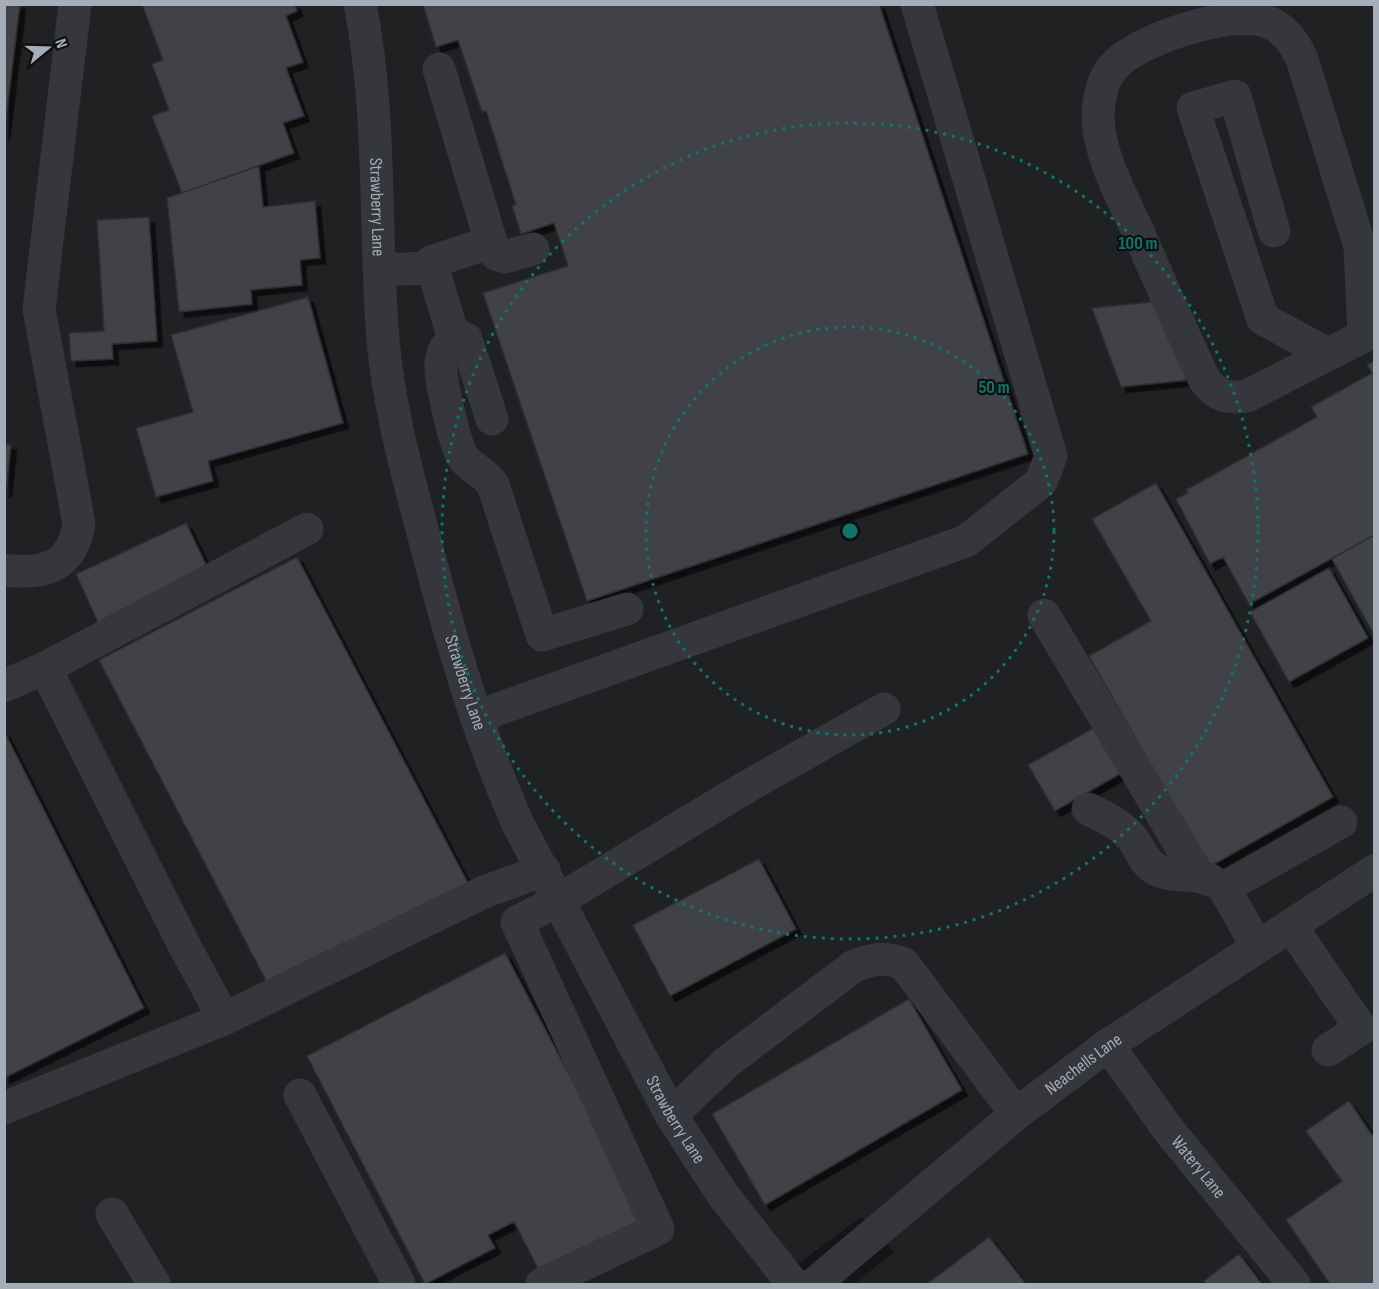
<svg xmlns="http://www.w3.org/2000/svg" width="1379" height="1289" viewBox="0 0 1379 1289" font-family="'Sofia Sans Condensed',sans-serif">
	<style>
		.built { fill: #202123 }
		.building { fill: #404347; stroke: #2e2f33; stroke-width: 1.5; filter: url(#shadow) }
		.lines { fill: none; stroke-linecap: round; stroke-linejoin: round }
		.minor { stroke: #35373c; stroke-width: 33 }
		.ring { fill: none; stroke: #0f766e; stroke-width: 3; stroke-dasharray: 3 6 }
		.labels { text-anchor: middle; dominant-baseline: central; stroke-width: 4.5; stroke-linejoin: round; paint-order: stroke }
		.street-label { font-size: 18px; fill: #a5adb8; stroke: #0f1011 }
		.centre { fill: #0f766e; stroke: #0f1011; stroke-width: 3 }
		.ring-label { font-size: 18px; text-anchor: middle; font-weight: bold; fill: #0f766e; stroke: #0f1011; stroke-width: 4.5; stroke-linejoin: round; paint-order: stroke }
	</style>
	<defs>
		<filter id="shadow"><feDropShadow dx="5.5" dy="5.5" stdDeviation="0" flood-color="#0009"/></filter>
	</defs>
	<rect width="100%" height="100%" fill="#141516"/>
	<!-- built -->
	<path class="built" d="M5,5H1374V1284H854L894,1252L861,1217L771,1284H5Z"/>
	<!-- building -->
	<path class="building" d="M4,4H20L4,135Z
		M142,4H295L297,11L286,16L303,62L286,68L304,116L283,123L294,153L182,193L152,116L169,110L152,64L163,60Z
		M423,4H879L1028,454L587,601L483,293L568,266L554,223L521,234L512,206L516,205L486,111L482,112L458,40L436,47Z
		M259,166L263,207L315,201L320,258L300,260L302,285L251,290L252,304L179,312L167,198Z
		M149,217L157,341L112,344L113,359L71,361L69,333L104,331L97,220Z
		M308,297L343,423L208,461L213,481L156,497L136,428L193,412L171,335Z
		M1160,301L1188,380L1121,387L1092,308Z
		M1374,361V535L1249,604L1223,557L1210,564L1176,499L1188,493L1186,490L1317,417L1311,407L1372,373L1367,365Z
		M4,444L11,445L6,491H4Z
		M1156,483L1333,797L1209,867L1089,656L1151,621L1092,519Z
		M186,523L212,577L101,629L76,574Z
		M1374,535V635L1332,559Z
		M297,557L471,889L272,992L99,660Z
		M1329,568L1368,638L1289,682L1250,612Z
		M1099,725L1125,771L1055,811L1028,765Z
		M4,731L144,1008L4,1078Z
		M759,859L796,929L670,996L633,925Z
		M505,953L642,1213L636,1232L544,1280L514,1222L488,1235L495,1248L425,1284L307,1056Z
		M909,999L962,1090L765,1205L712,1114Z
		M1349,1101L1374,1138V1284H1330L1286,1220L1342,1181L1306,1131Z
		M989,1237L1026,1284H927Z
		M1239,1254L1262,1284H1206L1204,1281Z"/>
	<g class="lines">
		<!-- minor -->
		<g class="minor">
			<path id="s1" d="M360,4C382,114 374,229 383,340C389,408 407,473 425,540C450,637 477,732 518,824L671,1115L723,1195L793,1284"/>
			<path d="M1274,231L1235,96L1193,108L1263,319L1328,354"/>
			<path d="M491,242L496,254L505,257L533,249"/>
			<path d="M431,262L454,339L461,337L466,339L492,419"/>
			<path d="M380,270L427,268L431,262L491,242L439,69"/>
			<path d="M1364,336L1360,247L1302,59C1294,42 1284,27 1265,21C1230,10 1142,38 1116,64C1102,77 1098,101 1098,119C1100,159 1123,198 1139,234C1160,283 1182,331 1204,379C1216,396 1227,399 1247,396L1364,336L1374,330"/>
			<path d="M454,339C446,346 442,352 441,363C439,377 455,445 463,457C471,469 485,472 493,485L542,635L627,609"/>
			<path d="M4,570C43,575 72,568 79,524L39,309L75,4"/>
			<path d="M1044,615L1197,873"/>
			<path d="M4,686L45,668"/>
			<path d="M476,717L966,541L1041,482L1051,456L917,4"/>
			<path d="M1088,809C1105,817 1123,825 1134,841C1140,849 1145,863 1154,868C1173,880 1193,870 1212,881"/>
			<path d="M1291,926L1361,1029L1328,1050"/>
			<path d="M1257,946L1224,888L1341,822"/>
			<path d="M224,1019L183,943L45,668L307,529"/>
			<path id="s2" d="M1108,1045L1167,1128L1294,1284"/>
			<path d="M300,1095L399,1284"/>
			<path d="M4,1108L224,1019L484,892L544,870"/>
			<path d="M671,1115L727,1062L854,966C873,959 885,956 904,964L1016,1114"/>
			<path d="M112,1214L154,1284"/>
			<path d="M542,1284L658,1229L517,922L559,900L748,786L884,709"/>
			<path id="s3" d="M814,1284L1016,1114L1108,1045L1374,871"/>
		</g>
	</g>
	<!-- distance rings -->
	<g class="ring">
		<circle cx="850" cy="531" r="204"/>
		<circle cx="850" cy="531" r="408"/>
	</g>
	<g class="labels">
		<!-- street labels -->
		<g class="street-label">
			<text stroke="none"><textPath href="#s1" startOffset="204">Strawberry Lane</textPath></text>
			<text stroke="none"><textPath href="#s1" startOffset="690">Strawberry Lane</textPath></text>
			<text stroke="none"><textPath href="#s3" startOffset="348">Neachells Lane</textPath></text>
			<text stroke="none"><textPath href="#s1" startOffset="1176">Strawberry Lane</textPath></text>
			<text stroke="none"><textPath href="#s2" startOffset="152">Watery Lane</textPath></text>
		</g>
	</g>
	<circle cx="850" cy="531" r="9" class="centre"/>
	<g class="ring-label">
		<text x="1138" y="249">100 m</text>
		<text x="994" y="393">50 m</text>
	</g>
	<!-- border -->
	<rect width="1379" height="1289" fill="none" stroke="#a5adb8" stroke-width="12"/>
	<!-- north arrow -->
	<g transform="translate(48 48) rotate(71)" stroke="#0f1011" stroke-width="4.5" paint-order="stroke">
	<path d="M0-4.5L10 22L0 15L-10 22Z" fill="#a5adb8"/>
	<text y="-9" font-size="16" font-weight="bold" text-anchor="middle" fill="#a5adb8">N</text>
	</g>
</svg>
